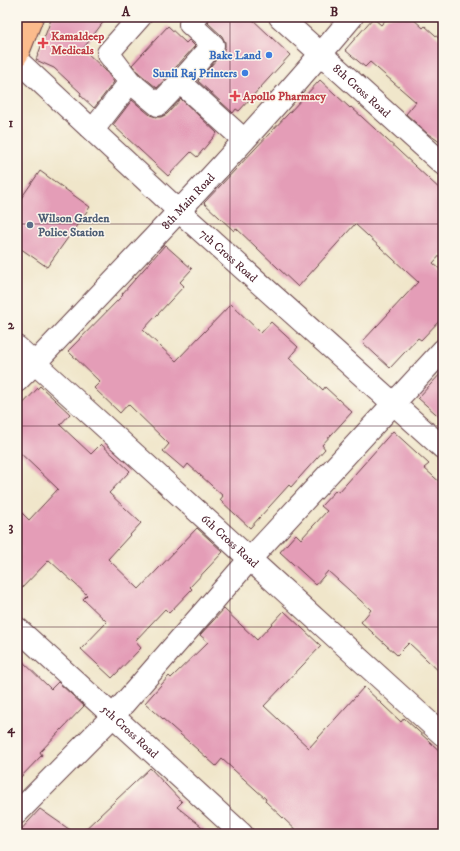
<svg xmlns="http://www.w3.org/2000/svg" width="460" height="851" viewBox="0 0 460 851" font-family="'IM FELL DW Pica',serif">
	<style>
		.building { fill: #e49db7 }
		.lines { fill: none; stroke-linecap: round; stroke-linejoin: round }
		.minor-casing { stroke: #633d43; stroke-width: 24 }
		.major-casing { stroke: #633d43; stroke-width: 24 }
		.minor { stroke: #fff; stroke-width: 22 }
		.major { stroke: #fbbb8c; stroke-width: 22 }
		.grid { fill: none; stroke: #4a1f2b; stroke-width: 1; stroke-opacity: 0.55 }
		.health-dot { fill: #e0444e; stroke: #fbf7ec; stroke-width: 1.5 }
		.shop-dot { fill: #3f7fe0; stroke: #fbf7ec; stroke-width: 1.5 }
		.service-dot { fill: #5c6f8a; stroke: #fbf7ec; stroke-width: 1.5 }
		.labels { text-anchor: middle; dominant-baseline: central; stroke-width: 3; stroke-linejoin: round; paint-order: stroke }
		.health-label { font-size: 12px; font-weight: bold; fill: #be3a42; stroke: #fbf7ec; text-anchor: start }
		.shop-label { font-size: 12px; font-weight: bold; fill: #366cbe; stroke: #fbf7ec; text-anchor: end }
		.street-label { font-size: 12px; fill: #4a1f2b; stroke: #fbf7ec }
		.service-label { font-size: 12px; font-weight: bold; fill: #4e5e75; stroke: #fbf7ec; text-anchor: start }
		.neatline { fill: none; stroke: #4a1f2b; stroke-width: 1.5 }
		.grid-label { font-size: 13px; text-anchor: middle; font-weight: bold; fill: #4a1f2b }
	</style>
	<rect width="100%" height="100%" fill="#fbf7ec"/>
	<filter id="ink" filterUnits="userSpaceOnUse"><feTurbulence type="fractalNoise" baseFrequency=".025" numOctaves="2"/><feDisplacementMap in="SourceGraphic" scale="8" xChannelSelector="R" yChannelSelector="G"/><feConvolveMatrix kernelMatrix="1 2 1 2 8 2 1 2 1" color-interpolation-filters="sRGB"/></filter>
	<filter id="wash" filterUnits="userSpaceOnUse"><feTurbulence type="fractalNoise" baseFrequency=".012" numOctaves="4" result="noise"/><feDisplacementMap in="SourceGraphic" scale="16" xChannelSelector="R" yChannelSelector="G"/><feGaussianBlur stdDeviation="0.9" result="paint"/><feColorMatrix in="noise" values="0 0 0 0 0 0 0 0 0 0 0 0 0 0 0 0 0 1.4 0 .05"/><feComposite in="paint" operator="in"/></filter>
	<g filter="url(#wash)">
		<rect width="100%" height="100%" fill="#f0e6ca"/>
		<g id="blocks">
			<!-- building -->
			<path class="building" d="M52,17H107L83,49L106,71L114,82L94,108L80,95L81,93L54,68L36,60Z
				M210,17H250L290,55L239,111L236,109L233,113L198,81L222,53L225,47V42L222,36L208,23Z
				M388,17H411L423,28L425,26L443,42V144L428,134L406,114L416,102L370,62L365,67L345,50L373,18L381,25Z
				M168,26L186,43L189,40L195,46L157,88L139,73L132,65Z
				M320,80L350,108L351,107L386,139L443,192V252L433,263L443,272V317L421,340L418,338L390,368L362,342L418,282L355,224L298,287L236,228L234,231L204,203Z
				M181,99L217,133L197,157L191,152L168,176L113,125L132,100L150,115L156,117H161L167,114Z
				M40,171L90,207L47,267L17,246V204Z
				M165,245L192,269L180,282L184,286L143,330L176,361L231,304L261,333L271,322L298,347L289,358L323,390L325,387L352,412L322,445L325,449L291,487L289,485L250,528L220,500L223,496L188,464L184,469L163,451L169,444L128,404L120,413L94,388L100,382L68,351L123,295L122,294Z
				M443,371V420L418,398Z
				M40,386L70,414L60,425L91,454L101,444L130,471L109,493L141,523L108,559L139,589L197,528L223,552L190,587L192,589L169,613L165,609L135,641L141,648L112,678L81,649L107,622L83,599L87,595L49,560L17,593V508L29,520L58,489L17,450V410Z
				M393,431L429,464L424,468L443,485V675L409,643L397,655L361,622L371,610L328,571L316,585L280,552L296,534L301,539L327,511L321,506L336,490L339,492Z
				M224,609L257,640L284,611L321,646L264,706L309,748L364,687L401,722L404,718L443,754V826L436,834H300L265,801L266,799L222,759L216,766L145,703L169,676L171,678L208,642L200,635Z
				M17,656L51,689L58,682L84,706L40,752L42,755L17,781Z
				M150,768L182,802L177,807L211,834H80Z
				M40,809L76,834H17Z"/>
		</g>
	</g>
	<g filter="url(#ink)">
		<use href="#blocks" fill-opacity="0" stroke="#633d43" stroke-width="1"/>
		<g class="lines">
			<defs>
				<g id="minor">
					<path id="s1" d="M280,17L443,164"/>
					<path id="s2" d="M17,60L180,212L443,448"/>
					<path d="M130,82L108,53L140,17"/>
					<path d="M180,82L213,45L190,24L197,17"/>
					<path d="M93,130L130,82L158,105L180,82L244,140"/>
					<path id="s3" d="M17,347L443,735"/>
					<path id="s4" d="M17,381L35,363C143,249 252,137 352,17"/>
					<path id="s5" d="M17,628L242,834"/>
					<path d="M17,813L113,716L250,559L443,350"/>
				</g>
				<path id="major" d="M17,55L32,17"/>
			</defs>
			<!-- minor casing -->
			<use href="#minor" class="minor-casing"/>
			<!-- major casing -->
			<use href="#major" class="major-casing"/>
			<!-- minor -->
			<use href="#minor" class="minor"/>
			<!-- major -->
			<use href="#major" class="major"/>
		</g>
	</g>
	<!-- grid -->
	<path class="grid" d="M230,17V834M17,224H443M17,426H443M17,627H443"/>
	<!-- markers -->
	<g class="health-dot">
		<path d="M41 37h4v4h4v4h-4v4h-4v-4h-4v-4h4z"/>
		<path d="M233 90h4v4h4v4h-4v4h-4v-4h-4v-4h4z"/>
	</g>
	<g class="shop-dot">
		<circle cx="269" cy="55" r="4"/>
		<circle cx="245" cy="73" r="4"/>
	</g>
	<circle class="service-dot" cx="30" cy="225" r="4"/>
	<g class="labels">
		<!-- health labels -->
		<g class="health-label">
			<text x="51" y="36">Kamaldeep<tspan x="51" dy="14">Medicals</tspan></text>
			<text x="243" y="96">Apollo Pharmacy</text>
		</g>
		<!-- shop labels -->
		<g class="shop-label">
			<text x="261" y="55">Bake Land</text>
			<text x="237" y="73">Sunil Raj Printers</text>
		</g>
		<!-- street labels -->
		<g class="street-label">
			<text stroke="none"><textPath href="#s1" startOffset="110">8th Cross Road</textPath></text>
			<text stroke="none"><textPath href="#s4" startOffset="248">8th Main Road</textPath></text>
			<text stroke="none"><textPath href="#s2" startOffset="288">7th Cross Road</textPath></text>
			<text stroke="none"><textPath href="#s3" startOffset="288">6th Cross Road</textPath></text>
			<text stroke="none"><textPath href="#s5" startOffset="153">5th Cross Road</textPath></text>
		</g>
		<!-- service labels -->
		<g class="service-label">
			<text x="38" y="218">Wilson Garden<tspan x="38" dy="14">Police Station</tspan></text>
		</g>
	</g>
	<!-- margin -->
	<rect width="460" height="851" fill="none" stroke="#fbf7ec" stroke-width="44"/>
	<rect x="22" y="22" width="416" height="807" class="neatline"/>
	<g class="grid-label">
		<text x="126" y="16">A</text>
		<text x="334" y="16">B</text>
		<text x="11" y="127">1</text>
		<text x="11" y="329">2</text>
		<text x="11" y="531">3</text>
		<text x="11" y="733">4</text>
	</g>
</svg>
